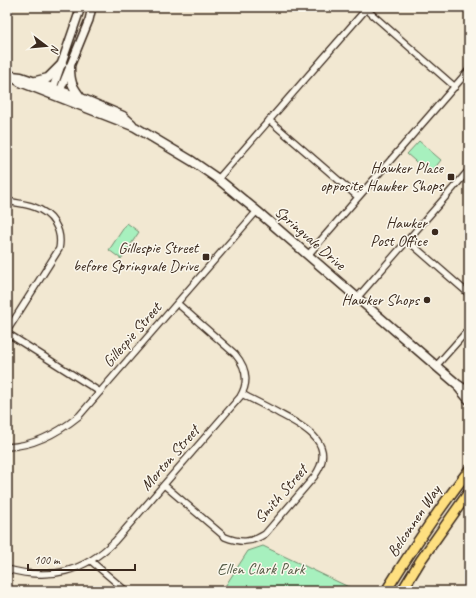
<svg xmlns="http://www.w3.org/2000/svg" width="476" height="598" viewBox="0 0 476 598" font-family="Caveat,sans-serif">
	<style>
		.green { fill: #a7f0be; stroke: #718d6e }
		.lines { fill: none; stroke-linecap: round; stroke-linejoin: round }
		.minor-casing { stroke: #3b2a1e; stroke-width: 8 }
		.tertiary-casing { stroke: #3b2a1e; stroke-width: 10 }
		.secondary-casing { stroke: #3b2a1e; stroke-width: 11 }
		.primary-casing { stroke: #3b2a1e; stroke-width: 12 }
		.minor { stroke: #fbf7ec; stroke-width: 5.5 }
		.tertiary { stroke: #fbf7ec; stroke-width: 7 }
		.secondary { stroke: #fbf7ec; stroke-width: 8 }
		.primary { stroke: #fedf80; stroke-width: 9 }
		.poi-dot { fill: #3b2a1e; stroke: #fbf7ec; stroke-width: 1.5 }
		.labels { text-anchor: middle; dominant-baseline: central; stroke-width: 3; stroke-linejoin: round; paint-order: stroke }
		.poi-label { font-size: 16px; fill: #3b2a1e; stroke: #fbf7ec; text-anchor: end }
		.street-label { font-size: 16px; fill: #3b2a1e; stroke: #fbf7ec }
		.park-label { font-size: 16px; fill: #565c46; stroke: #fbf7ec }
	</style>
	<rect width="100%" height="100%" fill="#f2e8d2"/>
	<filter id="ink" filterUnits="userSpaceOnUse"><feTurbulence type="fractalNoise" baseFrequency=".025" numOctaves="2"/><feDisplacementMap in="SourceGraphic" scale="8" xChannelSelector="R" yChannelSelector="G"/><feConvolveMatrix kernelMatrix="1 2 1 2 8 2 1 2 1" color-interpolation-filters="sRGB"/></filter>
	<g filter="url(#ink)">
		<!-- green -->
		<path class="green" d="M419,141L441,160L430,174L407,154Z
			M127,223L139,232L121,259L109,250Z
			M263,546L357,591H222L248,551Z"/>
		<g class="lines">
			<defs>
				<path id="minor" d="M366,9L455,87
					M269,120L358,197
					M218,179L368,7
					M7,201C16,203 26,204 34,207C52,213 63,230 59,249L7,331
					M407,240L469,294
					M308,255L469,70
					M357,298L469,170
					M7,333L100,392
					M436,366L469,329
					M7,447C35,446 58,433 79,416L257,211
					M164,485L225,537C240,543 251,543 265,534L314,477C338,444 306,428 280,414C268,407 255,401 242,394
					M91,561L126,591
					M7,569C50,581 84,572 115,541L240,397C250,381 246,367 235,354L177,303"/>
				<path id="tertiary" d="M55,94L53,88L81,7
					M57,94L60,91L89,20L92,7"/>
				<path id="secondary" d="M70,67C70,82 72,86 81,98
					M11,76L20,82L135,127L192,161L218,179L257,211L436,366L457,384L469,392
					M12,76L21,77L81,98L123,116L132,124
					M36,81L48,78L62,64
					M459,388L469,400"/>
				<path id="primary" d="M386,591C412,549 439,509 469,470
					M402,591L421,560L469,492"/>
			</defs>
			<!-- minor casing -->
			<use href="#minor" class="minor-casing"/>
			<!-- tertiary casing -->
			<use href="#tertiary" class="tertiary-casing"/>
			<!-- secondary casing -->
			<use href="#secondary" class="secondary-casing"/>
			<!-- primary casing -->
			<use href="#primary" class="primary-casing"/>
			<!-- minor -->
			<use href="#minor" class="minor"/>
			<!-- tertiary -->
			<use href="#tertiary" class="tertiary"/>
			<!-- secondary -->
			<use href="#secondary" class="secondary"/>
			<!-- primary -->
			<use href="#primary" class="primary"/>
		</g>
	</g>
	<!-- markers -->
	<g class="poi-dot">
		<rect x="447" y="173" width="8" height="8" rx="2"/>
		<circle cx="435" cy="232" r="4"/>
		<rect x="202" y="253" width="8" height="8" rx="2"/>
		<circle cx="427" cy="300" r="4"/>
	</g>
	<g class="labels">
		<!-- poi labels -->
		<g class="poi-label">
			<text x="443" y="168">Hawker Place<tspan x="443" dy="18">opposite Hawker Shops</tspan></text>
			<text x="427" y="223">Hawker<tspan x="427" dy="18">Post Office</tspan></text>
			<text x="198" y="248">Gillespie Street<tspan x="198" dy="18">before Springvale Drive</tspan></text>
			<text x="419" y="300">Hawker Shops</text>
		</g>
		<!-- street labels -->
		<g class="street-label">
			<text transform="translate(310 238) rotate(41)">Springvale Drive</text>
			<text transform="translate(132 335) rotate(-49)">Gillespie Street</text>
			<text transform="translate(170 458) rotate(-49)">Morton Street</text>
			<text transform="translate(281 494) rotate(-49)">Smith Street</text>
			<text transform="translate(414 521) rotate(-56)">Belconnen Way</text>
		</g>
		<!-- park labels -->
		<g class="park-label">
			<text x="261" y="569">Ellen Clark Park</text>
		</g>
	</g>
	<!-- margin -->
	<rect width="476" height="598" fill="none" stroke="#fbf7ec" stroke-width="24"/>
	<rect x="12" y="12" width="452" height="574" fill="none" stroke="#3b2a1e" stroke-width="1.5" filter="url(#ink)"/>
	<!-- north arrow -->
	<g transform="translate(46 46) rotate(106)" stroke="#fbf7ec" stroke-width="3" paint-order="stroke">
	<path d="M0-3L7 15L0 10L-7 15Z" fill="#3b2a1e"/>
	<text y="-6" font-size="11" font-weight="bold" text-anchor="middle" fill="#3b2a1e">N</text>
	</g>
	<!-- scale -->
	<path d="M28 564v6h107v-6" fill="none" stroke="#3b2a1e" stroke-width="2"/>
	<text x="34" y="564" font-size="12" fill="#3b2a1e" stroke="#fbf7ec" stroke-width="3" paint-order="stroke">100 m</text>
</svg>
